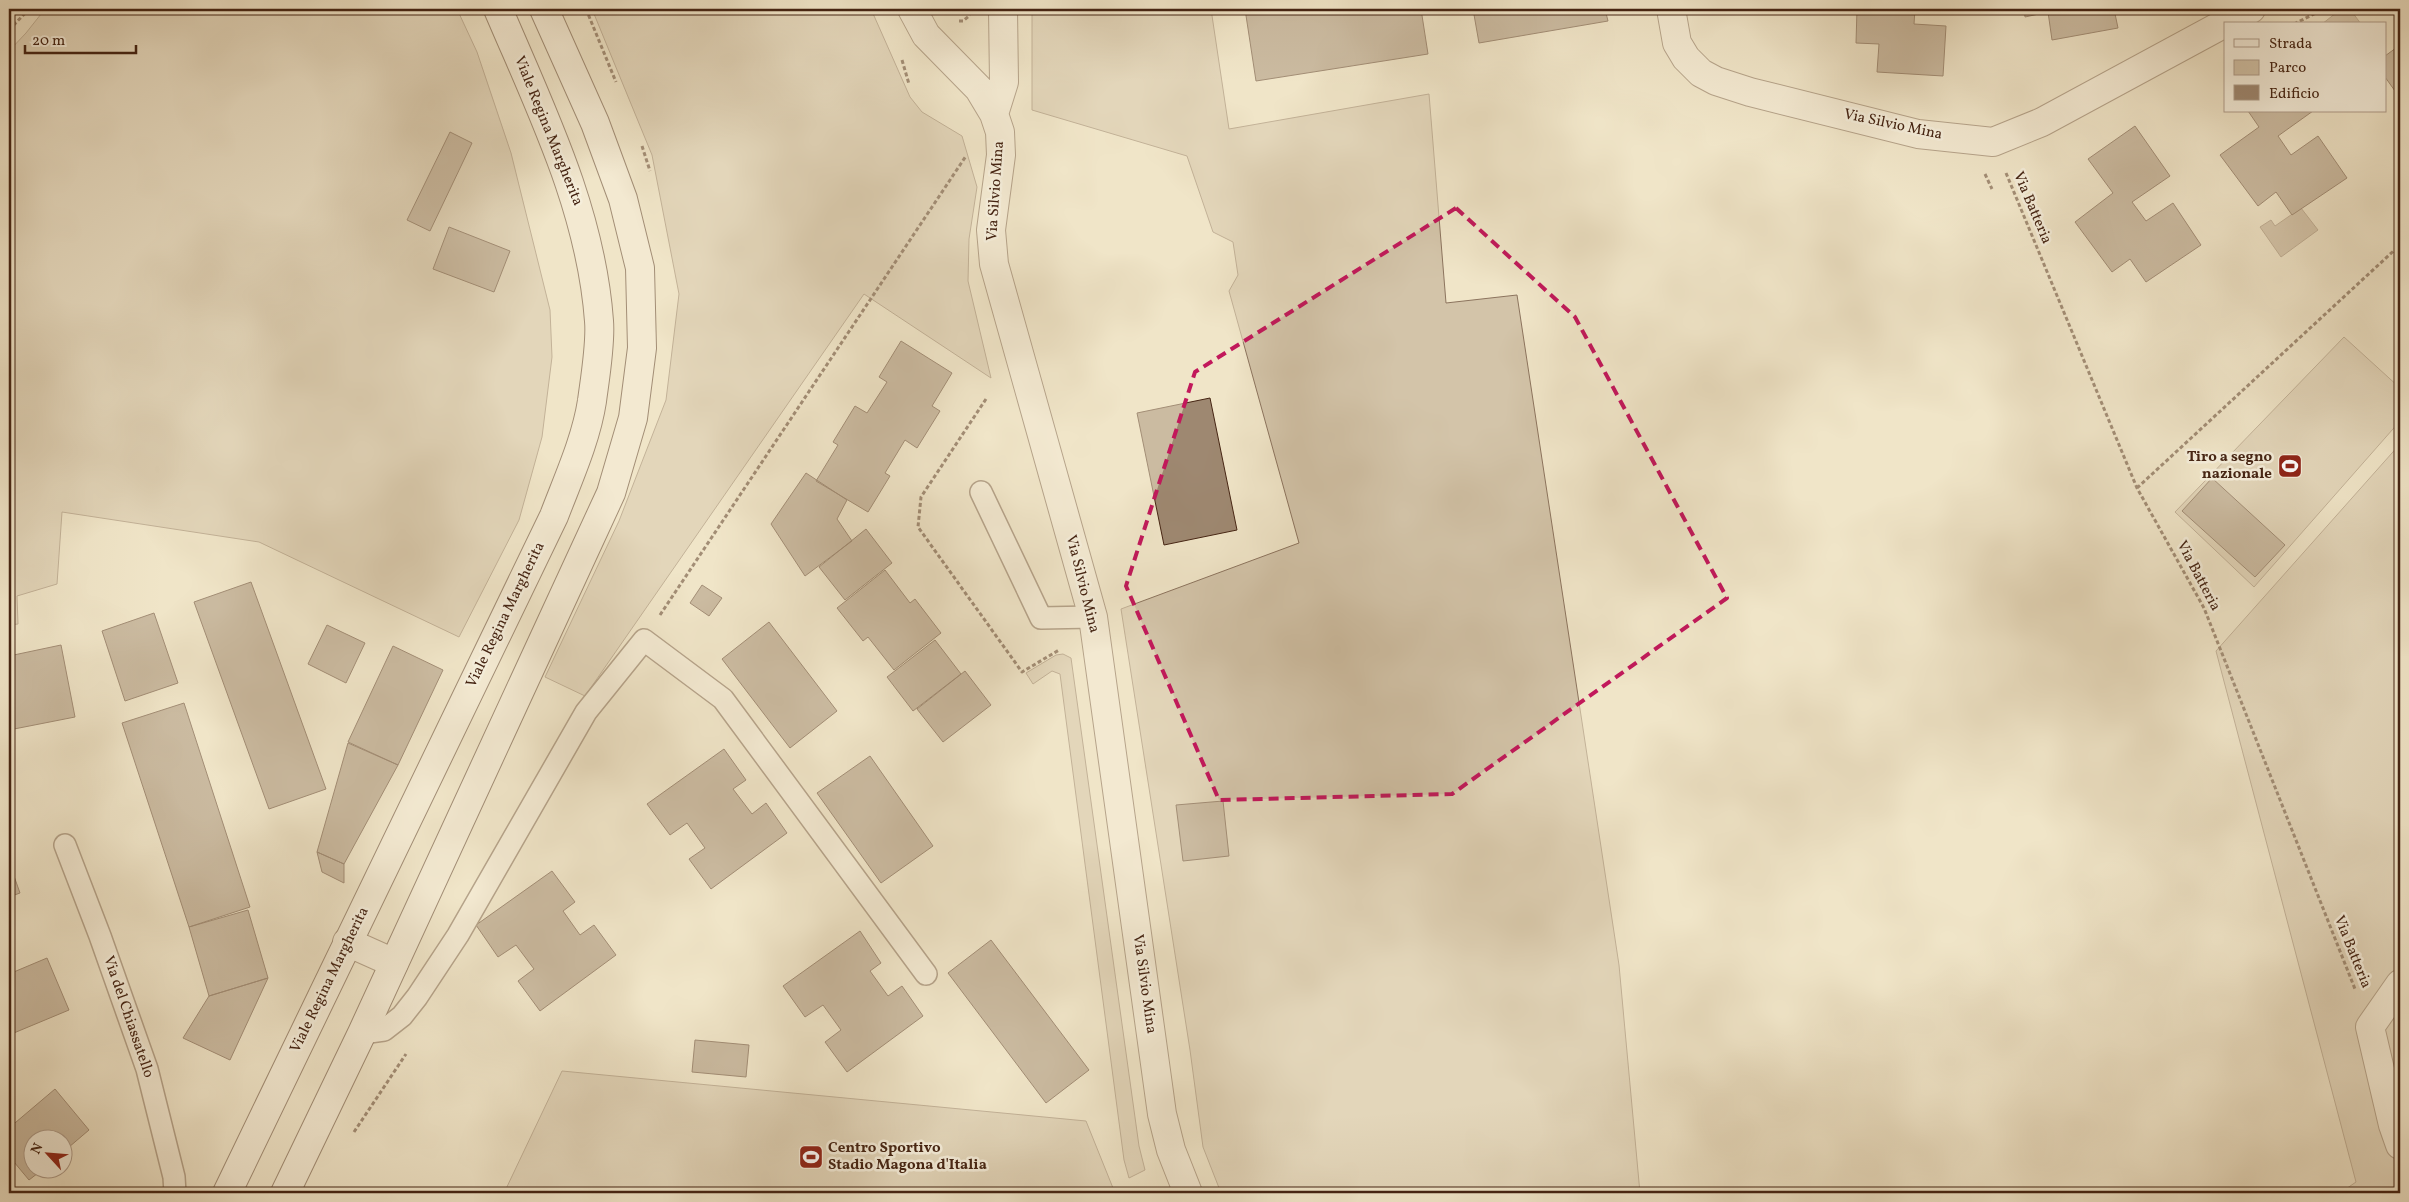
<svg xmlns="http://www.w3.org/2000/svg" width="2409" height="1202" viewBox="0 0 2409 1202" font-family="Vollkorn,serif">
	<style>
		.green { fill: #d3c4a9; stroke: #8c745e }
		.water { fill: #b6a38a; stroke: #89705a }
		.building { fill: #9e8871; stroke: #452413 }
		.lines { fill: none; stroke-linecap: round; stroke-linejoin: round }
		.lane-casing { stroke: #705440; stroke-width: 24 }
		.street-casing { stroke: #705440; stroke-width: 30 }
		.secondary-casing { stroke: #452413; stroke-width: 30 }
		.path { stroke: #452413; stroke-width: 3; stroke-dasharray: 4 2.5; stroke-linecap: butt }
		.lane { stroke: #f5eedb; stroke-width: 21 }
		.street { stroke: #f5eedb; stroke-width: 28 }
		.secondary { stroke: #f5eedb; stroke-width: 28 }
		.marked { fill: none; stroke: #c2185b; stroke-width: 4; stroke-dasharray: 10 6; stroke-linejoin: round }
		.labels { text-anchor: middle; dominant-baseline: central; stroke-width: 5; stroke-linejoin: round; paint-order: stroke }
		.street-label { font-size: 15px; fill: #452413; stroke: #f5eedb }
		.poi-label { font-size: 15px; font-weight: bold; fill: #452413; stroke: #f5eedb; text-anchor: end }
	</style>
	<rect width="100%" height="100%" fill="#f0e5c8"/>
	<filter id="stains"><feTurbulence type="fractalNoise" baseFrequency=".004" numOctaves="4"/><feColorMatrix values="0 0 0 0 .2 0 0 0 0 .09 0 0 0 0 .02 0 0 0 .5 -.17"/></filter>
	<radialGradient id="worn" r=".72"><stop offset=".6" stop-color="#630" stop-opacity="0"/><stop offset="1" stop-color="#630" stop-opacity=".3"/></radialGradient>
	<!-- green -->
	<path class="green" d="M45,9H457L477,52L511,153L550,310L552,357L542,437L519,520L459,637L259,542L62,512L57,584L17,596L18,624L9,625V51L26,33Z
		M592,9H871L910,97L922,112L962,136L977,187L969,239L968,281L991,378L864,294L585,696L545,677L619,521L666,400L679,294L652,155Z
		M1032,9H1211L1229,129L1429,94L1446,303L1517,295L1619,965L1640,1193H1221L1203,1147L1190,1050L1121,609L1299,543L1229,291L1238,275L1233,242L1213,232L1187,156L1032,110Z
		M2344,337L2400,388V421L2254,587L2175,512Z
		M2400,444V1193H2340L2356,1182L2216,651Z
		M1063,654L1071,658L1139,1146L1145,1170L1129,1178L1124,1160L1060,674L1052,671L1033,684L1026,673L1056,655Z
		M562,1071L1086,1121L1115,1193H504Z"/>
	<!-- water -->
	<path class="water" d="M2341,9H2350L2361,24H2322Z
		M2301,208L2318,230L2281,257L2260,227L2271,220L2275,226Z"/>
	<!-- building -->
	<path class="building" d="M1245,9H1421L1428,54L1256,81Z
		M1473,9H1605L1608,21L1479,43Z
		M1857,9H1915L1914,24L1946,26L1943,76L1877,72L1879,44L1856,43Z
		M2024,9H2114L2118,28L2052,40L2048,12L2025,17Z
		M2400,45V98L2385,77V56Z
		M2248,111H2313L2278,136L2291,155L2318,136L2347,178L2292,215L2276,192L2258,206L2220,155L2259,127Z
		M2135,126L2170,176L2132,202L2146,221L2173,203L2201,245L2146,282L2130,259L2112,272L2075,222L2113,193L2088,159Z
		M450,132L472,143L430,231L407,220Z
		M449,227L510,251L494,292L433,269Z
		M901,341L952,373L932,406L940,411L917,448L905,440L885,473L890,476L868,512L816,481L838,445L833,442L855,406L867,413L887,382L879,377Z
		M1210,398L1237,530L1164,545L1137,413Z
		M806,473L847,500L837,519L852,541L805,576L771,524Z
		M2212,478L2285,545L2255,577L2182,511Z
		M866,529L892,563L845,600L819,567Z
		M885,570L910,603L915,599L941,633L894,670L868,637L863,641L837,608Z
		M251,582L326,789L269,809L194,602Z
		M702,585L722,598L709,616L690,603Z
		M154,613L178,683L125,701L102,631Z
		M769,622L837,711L790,748L722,659Z
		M327,625L365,643L346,683L308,664Z
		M935,640L961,674L913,711L887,677Z
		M61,645L75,717L9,730V656Z
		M393,646L443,670L398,765L348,742Z
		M965,671L991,705L943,742L917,709Z
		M184,703L250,907L189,927L122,723Z
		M348,743L398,765L344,864L317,852Z
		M724,749L746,780L733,789L752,814L766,803L787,833L711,889L689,859L705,848L687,823L670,835L647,804Z
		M870,756L933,846L881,883L817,793Z
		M1223,801L1229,856L1183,861L1176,805Z
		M317,852L344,864V883L322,872Z
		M9,862L20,893L9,897Z
		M552,871L575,902L563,911L580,935L594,925L616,955L540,1011L518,981L534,969L516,945L498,957L476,925Z
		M248,910L268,978L209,996L189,927Z
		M860,931L881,963L870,971L888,996L902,986L923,1016L847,1072L825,1042L841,1030L823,1005L805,1017L783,986Z
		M991,940L1089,1070L1046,1103L948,973Z
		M47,958L69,1010L9,1035V974Z
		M268,978L230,1060L183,1038L209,996Z
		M695,1040L749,1045L746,1077L692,1072Z
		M55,1089L89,1130L62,1153V1140H32V1170H42L29,1180L9,1156V1128Z"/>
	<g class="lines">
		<defs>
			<path id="lane" d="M981,492L1041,618L1093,617
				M65,845L100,936L147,1069L174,1177L175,1193
				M362,1033L384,1030L402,1016L417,997L458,935L586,712L644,640L723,699L926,974"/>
			<path id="street" d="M912,9L926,35L979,89L994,114
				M1003,9L1004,82L994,114L1000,132L1001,155L991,230L994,264L1093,617L1162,1114L1171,1150L1188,1193
				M1671,9L1677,43L1686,58L1701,73L1716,81L1750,92L1918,134L1993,142L2042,122L2251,9
				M347,942L394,963
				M2400,984L2370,1027L2393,1125L2400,1145"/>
			<path id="secondary" d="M227,1193L554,516C568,479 586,440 592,401C595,378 601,343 599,321C591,210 541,110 498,9
				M285,1193L362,1033L611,493L633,418L642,348L640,268L623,199L595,123L544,9"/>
		</defs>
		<!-- lane casing -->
		<use href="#lane" class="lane-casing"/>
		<!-- street casing -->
		<use href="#street" class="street-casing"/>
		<!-- secondary casing -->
		<use href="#secondary" class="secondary-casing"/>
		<!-- path -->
		<path class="path" d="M586,9L616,82
			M959,21H963L970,15
			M2294,24L2324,9
			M9,30L29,9
			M902,60L909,84
			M642,146L650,171
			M2006,173L2137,488L2204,608L2355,989
			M1985,174L1992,189
			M986,399L921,497L918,527L1022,672L1059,650
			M2137,488L2400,245
			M660,615L966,156
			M354,1132L406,1054"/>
		<!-- lane -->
		<use href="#lane" class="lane"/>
		<!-- street -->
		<use href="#street" class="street"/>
		<!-- secondary -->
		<use href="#secondary" class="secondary"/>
	</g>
	<!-- marked area -->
	<path d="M0 0H2409V1202H0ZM1456,208L1575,317L1727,598L1452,794L1219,800L1126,586L1195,372Z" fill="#f0e5c8" fill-opacity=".55" fill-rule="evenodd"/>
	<path class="marked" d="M1456,208L1575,317L1727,598L1452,794L1219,800L1126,586L1195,372Z"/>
	<!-- icons -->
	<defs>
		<symbol id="stadium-square" viewBox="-11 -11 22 22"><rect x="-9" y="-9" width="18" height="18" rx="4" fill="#8f2418" stroke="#f5eedb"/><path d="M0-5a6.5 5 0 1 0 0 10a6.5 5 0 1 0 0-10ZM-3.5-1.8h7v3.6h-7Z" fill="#fff"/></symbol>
	</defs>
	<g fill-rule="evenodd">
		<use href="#stadium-square" x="2276" y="452" width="28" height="28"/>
		<use href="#stadium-square" x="797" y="1143" width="28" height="28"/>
	</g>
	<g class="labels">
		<!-- street labels -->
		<g class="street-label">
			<text transform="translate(1893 125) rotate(12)">Via Silvio Mina</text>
			<text transform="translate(548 131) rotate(68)">Viale Regina Margherita</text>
			<text transform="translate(996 191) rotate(-86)">Via Silvio Mina</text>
			<text transform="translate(2032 208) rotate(67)">Via Batteria</text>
			<text transform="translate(2198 576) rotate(62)">Via Batteria</text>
			<text transform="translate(1082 584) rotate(76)">Via Silvio Mina</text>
			<text transform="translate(506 615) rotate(-64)">Viale Regina Margherita</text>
			<text transform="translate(2352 952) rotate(68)">Via Batteria</text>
			<text transform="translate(330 980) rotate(-64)">Viale Regina Margherita</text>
			<text transform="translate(1144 984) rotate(82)">Via Silvio Mina</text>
			<text transform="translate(128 1017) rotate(71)">Via del Chiassatello</text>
		</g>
		<!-- poi labels -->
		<g class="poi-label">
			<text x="2272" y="457">Tiro a segno<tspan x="2272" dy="17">nazionale</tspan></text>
			<text x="828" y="1148" text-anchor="start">Centro Sportivo<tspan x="828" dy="17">Stadio Magona d'Italia</tspan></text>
		</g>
	</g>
	<!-- margin -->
	<rect width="2409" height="1202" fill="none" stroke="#f0e5c8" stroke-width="30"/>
	<rect x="10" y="10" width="2389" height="1182" fill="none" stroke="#452413" stroke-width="2.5"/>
	<rect x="15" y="15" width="2379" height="1172" fill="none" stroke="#452413"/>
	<!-- legend -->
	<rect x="2224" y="22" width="162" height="90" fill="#f5eedb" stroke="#af9d8b"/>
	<rect x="2234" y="39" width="25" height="8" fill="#f5eedb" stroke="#af9d8b"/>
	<text x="2269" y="48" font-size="15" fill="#452413">Strada</text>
	<rect x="2234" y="60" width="25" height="15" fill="#d3c4a9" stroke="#af9d8b"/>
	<text x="2269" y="72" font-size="15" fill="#452413">Parco</text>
	<rect x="2234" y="85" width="25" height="15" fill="#9e8871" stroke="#af9d8b"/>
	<text x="2269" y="98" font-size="15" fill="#452413">Edificio</text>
	<!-- north arrow -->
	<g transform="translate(48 1154) rotate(296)"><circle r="24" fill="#f5eedb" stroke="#af9d8b"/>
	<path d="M0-4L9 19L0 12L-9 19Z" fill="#8f2418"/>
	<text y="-8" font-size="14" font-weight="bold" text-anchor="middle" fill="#452413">N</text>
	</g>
	<!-- scale -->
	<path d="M25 45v8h111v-8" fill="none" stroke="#452413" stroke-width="2.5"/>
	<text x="32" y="45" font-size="15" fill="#452413" stroke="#f5eedb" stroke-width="4" paint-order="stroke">20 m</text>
	<rect width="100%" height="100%" filter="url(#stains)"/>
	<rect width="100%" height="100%" fill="url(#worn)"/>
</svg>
